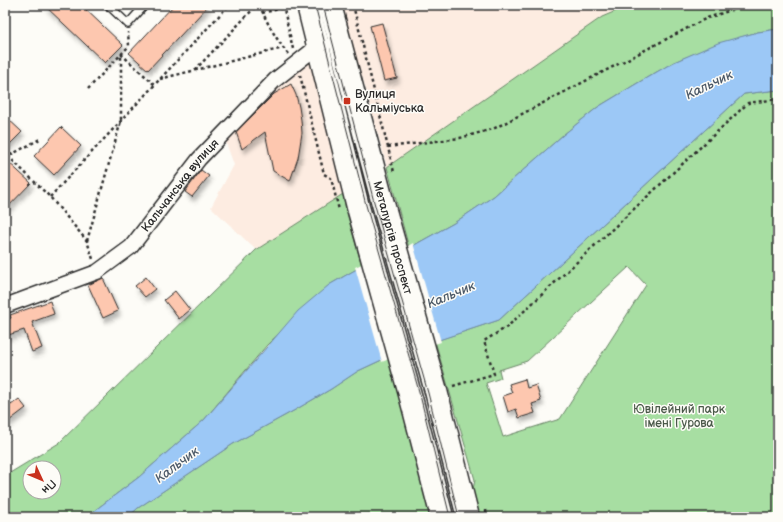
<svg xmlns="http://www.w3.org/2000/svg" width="783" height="522" viewBox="0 0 783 522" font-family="'Balsamiq Sans',sans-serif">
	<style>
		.built { fill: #fdece1 }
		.green { fill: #a7dea2; stroke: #698466; fill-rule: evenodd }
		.water { fill: #9cc8f6; stroke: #6f89a5 }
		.pier { fill: #fdfcf7 }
		.building { fill: #fdc7af; stroke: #2b2b2b; filter: url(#shadow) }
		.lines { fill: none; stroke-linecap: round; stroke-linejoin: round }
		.lane-casing { stroke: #2b2b2b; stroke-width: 10 }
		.street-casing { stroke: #2b2b2b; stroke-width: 17 }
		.primary-casing { stroke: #2b2b2b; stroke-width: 25 }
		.path { stroke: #2b2b2b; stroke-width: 2.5; stroke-dasharray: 3 3; stroke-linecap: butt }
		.lane { stroke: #fdfcf7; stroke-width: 7 }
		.street { stroke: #fdfcf7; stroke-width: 14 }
		.primary { stroke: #fdfcf7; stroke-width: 22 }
		.tram { stroke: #2b2b2b; stroke-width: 1 }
		.poi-dot { fill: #c8321e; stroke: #fdfcf7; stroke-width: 1.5 }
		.labels { text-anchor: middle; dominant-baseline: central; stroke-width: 3; stroke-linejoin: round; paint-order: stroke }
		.poi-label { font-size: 12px; fill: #2b2b2b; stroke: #fdfcf7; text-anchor: start }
		.street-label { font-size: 12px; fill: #2b2b2b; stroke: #fdfcf7 }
		.park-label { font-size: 12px; fill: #4a5849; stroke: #fdfcf7 }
		.water-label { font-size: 13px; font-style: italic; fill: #4d5a68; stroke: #fdfcf7 }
	</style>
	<defs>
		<filter id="shadow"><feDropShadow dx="2.5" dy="4.5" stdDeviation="2" flood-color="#0004"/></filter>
	</defs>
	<rect width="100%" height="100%" fill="#fdfcf7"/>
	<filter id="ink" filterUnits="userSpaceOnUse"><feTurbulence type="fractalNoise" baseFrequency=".025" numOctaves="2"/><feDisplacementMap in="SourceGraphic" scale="8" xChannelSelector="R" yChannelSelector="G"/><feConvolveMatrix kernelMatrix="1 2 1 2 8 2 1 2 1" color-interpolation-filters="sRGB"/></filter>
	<g filter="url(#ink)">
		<!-- built -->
		<path class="built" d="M338,5H630L602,17L387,167L363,79L352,60Z
			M310,57L343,194L256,250L211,207L234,165L224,137Z"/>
		<!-- green -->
		<path class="green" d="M630,5H778V29L758,32L718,44L674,62L636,84L598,107L563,135L494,196L454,223L409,248L387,167L602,17Z
			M778,90V517H477L472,494L475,480L435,341L499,320L744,94ZM629,267L646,285L560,419L503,437L486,383L501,378L499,370L527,361Z
			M343,194L346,210L362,266L329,285L267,345L204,420L139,477L86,517H5V476L59,443L256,250ZM30,468H54V492H30Z
			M388,357L431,517H128L138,508L233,444L295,410L331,389L358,371Z"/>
		<!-- water -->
		<path class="water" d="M778,29V90L744,94L499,320L388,357L358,371L331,389L295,410L233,444L138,508L128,517H86L139,477L204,420L298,311L329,285L362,266L409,248L454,223L494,196L563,135L598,107L636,84L674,62L718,43L758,32Z"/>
		<!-- pier -->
		<path class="pier" d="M413,243L441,342L389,359L382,362L355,267L362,264L408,246Z"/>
		<!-- building -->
		<path class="building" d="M44,5H81L123,45L105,63Z
			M174,5H209L148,70L129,53Z
			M382,23L397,78L384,81L370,26Z
			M291,84L296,95L299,107L301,120L302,133L298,158L290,181L273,171L265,132L242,149L236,132L274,94Z
			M5,116L22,132L5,149Z
			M61,127L81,146L54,175L34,156Z
			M5,159L31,183L5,210Z
			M201,170L209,176L192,197L185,192Z
			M146,277L155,289L145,297L135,286Z
			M103,278L118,311L103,318L88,285Z
			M175,291L190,310L179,319L164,300Z
			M50,301L54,314L32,322L42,348L32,352L24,330L5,336V320L11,318L10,315Z
			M525,379L527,388L536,385L541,401L532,404L535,413L519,418L516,409L508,412L503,396L512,393L509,384Z
			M5,397L11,405L19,399L26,408L5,424Z"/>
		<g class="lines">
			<defs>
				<path id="lane" d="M108,5L128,24L145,5"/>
				<g id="street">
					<path id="s1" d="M5,306L97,272L131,247L199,159L275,80L318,46L324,45"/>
				</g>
				<g id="primary">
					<path d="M308,5L358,207L411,398L442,517"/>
					<path id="s2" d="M330,5L382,200L436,391L468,517"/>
				</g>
			</defs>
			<!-- lane casing -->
			<use href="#lane" class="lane-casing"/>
			<!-- street casing -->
			<use href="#street" class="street-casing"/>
			<!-- primary casing -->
			<use href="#primary" class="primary-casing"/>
			<!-- path -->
			<path class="path" d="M260,5C264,19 279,43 288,54
				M283,5L293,49
				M353,5L394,172
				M262,13L283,8
				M121,54L155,85
				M195,70L257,5
				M300,75L324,174L331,178L339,210
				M160,79L283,48
				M88,89L129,46L128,32
				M388,147L460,138L493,129L707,18L738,8L757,5
				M8,156L50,197L87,241L93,259
				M5,158L40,139
				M50,197L229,5
				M87,241L121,121V54
				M453,386L494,374L484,341L507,327L748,103L778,99
				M486,510L487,517"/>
			<!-- lane -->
			<use href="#lane" class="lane"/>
			<!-- street -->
			<use href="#street" class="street"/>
			<!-- primary -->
			<use href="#primary" class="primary"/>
			<!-- tram -->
			<path class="tram" d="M315,5L366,205L420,395L450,517
				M323,5L374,202L428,393L459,517"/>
		</g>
	</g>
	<!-- markers -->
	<rect class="poi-dot" x="343" y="97" width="8" height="8" rx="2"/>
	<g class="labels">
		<!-- poi labels -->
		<g class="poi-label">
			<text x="355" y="94">Вулиця<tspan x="355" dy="14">Кальміуська</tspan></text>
		</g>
		<!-- street labels -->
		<g class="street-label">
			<text stroke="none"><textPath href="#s1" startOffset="219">Кальчанська вулиця</textPath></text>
			<text stroke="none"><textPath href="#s2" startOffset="241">Металургів проспект</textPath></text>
		</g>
		<!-- park labels -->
		<g class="park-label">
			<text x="679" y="409">Ювілейний парк<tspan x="679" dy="14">імені Гурова</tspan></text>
		</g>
		<!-- water labels -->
		<g class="water-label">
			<text transform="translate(709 85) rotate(-26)">Кальчик</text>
			<text transform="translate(451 295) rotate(-23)">Кальчик</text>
			<text transform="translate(177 465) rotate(-37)">Кальчик</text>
		</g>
	</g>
	<!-- margin -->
	<rect width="783" height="522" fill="none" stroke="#fdfcf7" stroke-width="20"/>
	<rect x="10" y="10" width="763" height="502" fill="none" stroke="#2b2b2b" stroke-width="1.5" filter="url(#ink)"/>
	<!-- north arrow -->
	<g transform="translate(42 480) rotate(134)"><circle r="19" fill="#fdfcf7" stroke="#a9a8a5"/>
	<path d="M0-3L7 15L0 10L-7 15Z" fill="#c8321e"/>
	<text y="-6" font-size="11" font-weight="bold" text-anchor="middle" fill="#2b2b2b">Пн</text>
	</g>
</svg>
